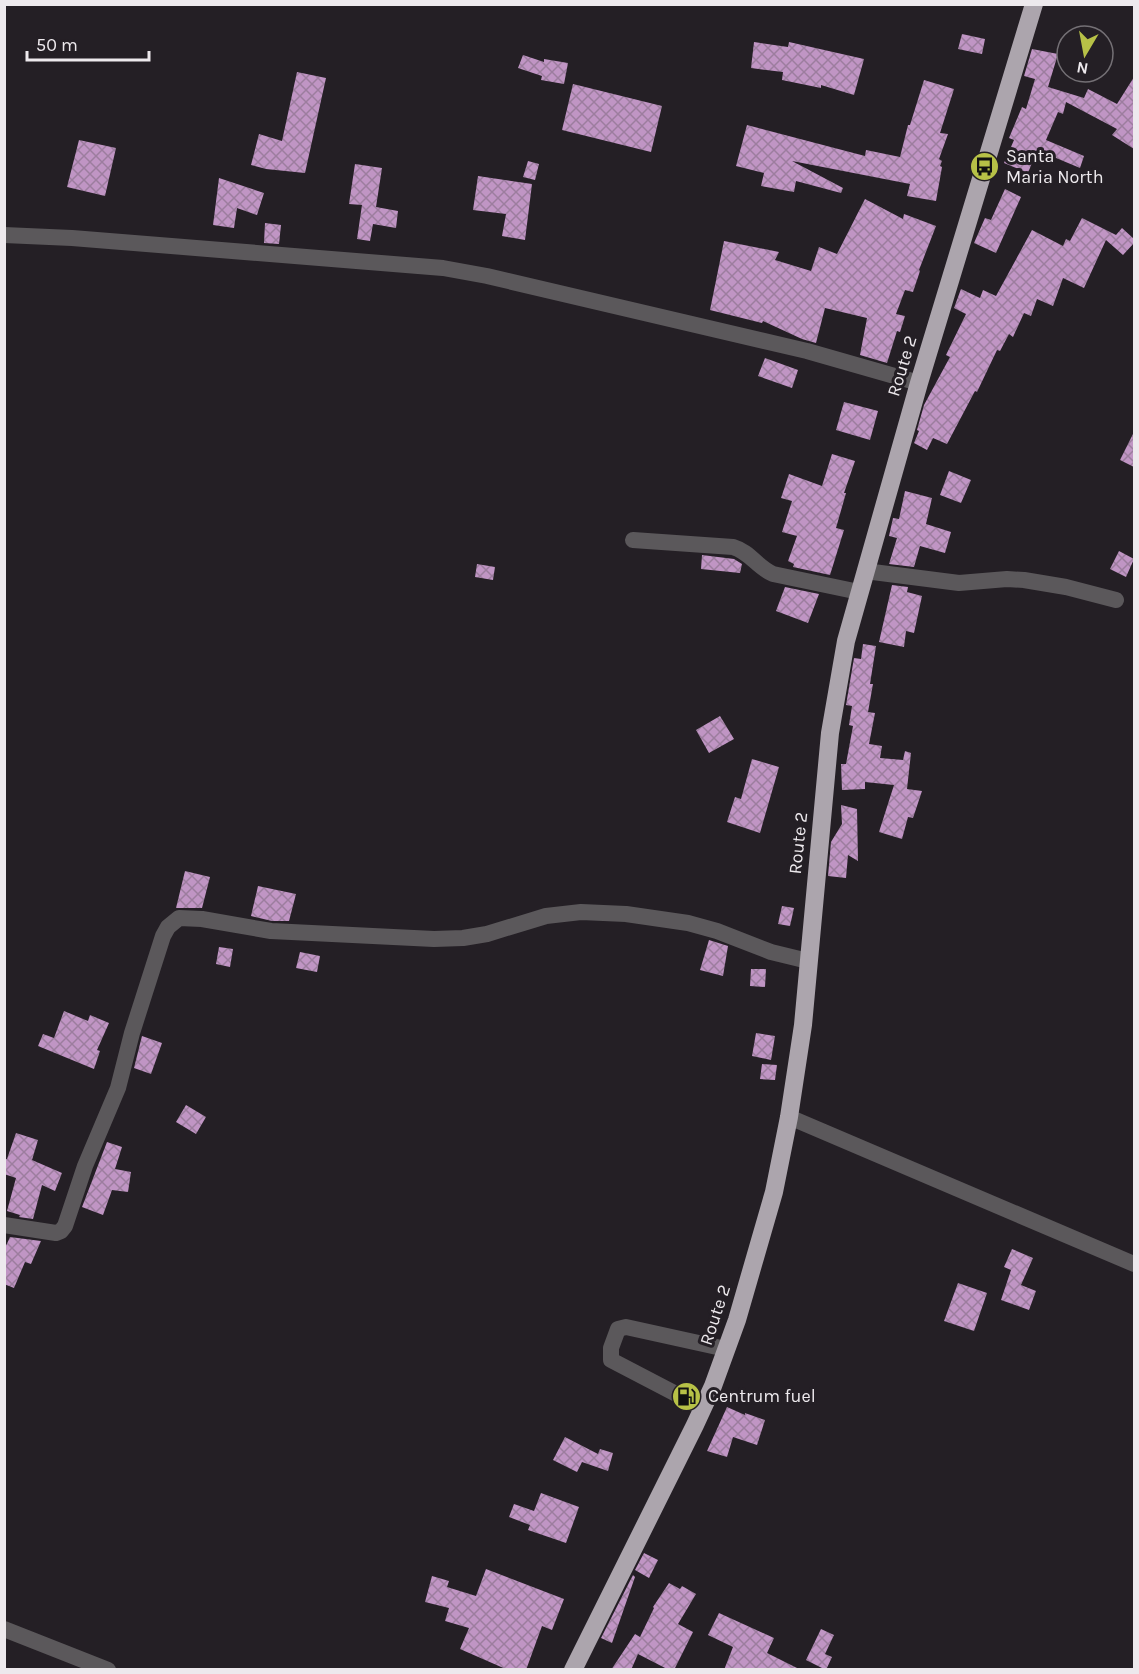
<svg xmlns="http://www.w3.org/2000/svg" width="1139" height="1674" viewBox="0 0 1139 1674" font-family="Karla,sans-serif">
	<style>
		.building { fill: url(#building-cross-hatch) }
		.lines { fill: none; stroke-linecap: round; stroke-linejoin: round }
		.minor { stroke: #5b585b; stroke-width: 16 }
		.highway { stroke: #aca5ad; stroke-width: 18 }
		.labels { text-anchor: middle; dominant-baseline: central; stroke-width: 6; stroke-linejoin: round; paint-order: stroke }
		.poi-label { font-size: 18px; fill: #ede9ed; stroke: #241f25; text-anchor: start }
		.street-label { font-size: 18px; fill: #ede9ed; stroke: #241f25 }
	</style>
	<defs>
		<pattern id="building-cross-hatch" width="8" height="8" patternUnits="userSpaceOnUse" patternTransform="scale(1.5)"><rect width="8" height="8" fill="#c095c4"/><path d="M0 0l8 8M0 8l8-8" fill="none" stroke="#9c7d9e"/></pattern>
	</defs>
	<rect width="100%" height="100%" fill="#241f25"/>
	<!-- building -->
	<path class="building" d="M962,34L985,39L982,54L958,49Z
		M754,42L788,47L789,42L864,59L854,95L821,85V88L782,80L783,72L751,68Z
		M1032,49L1058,54L1048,87L1084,98L1088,89L1117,104L1134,77V149L1112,135L1117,129L1066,102L1063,114L1058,112L1046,140L1084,156L1080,168L1037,150L1028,173L1004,163L1014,140L1009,138L1022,107L1026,109L1035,79L1024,76Z
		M523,55L544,62V59L568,63L564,84L541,80L542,76L518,68Z
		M297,72L326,78L305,173L266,169L251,165L259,134L282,141Z
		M924,80L954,89L940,133L948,134L939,159L942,161L940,166L942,167L936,201L907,196L910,184L792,161L843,188L841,193L796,181L794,192L761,186L764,173L736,166L747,125L865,156L866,150L900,157L908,125H910Z
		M573,84L662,106L651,152L562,130Z
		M79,140L116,148L105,196L67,187Z
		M528,161L539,164L535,180L523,177Z
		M355,164L382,168L376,207L398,211L396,228L373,224L370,241L357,239L362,205L349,204Z
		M478,176L532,184L525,240L502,236L506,214L473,210Z
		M219,178L264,193L257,215L237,208L234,228L213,225Z
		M1005,189L1021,197L996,253L974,243L985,218L991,220Z
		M865,199L903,219L904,214L936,226L919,270L920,271L913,292L905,290L896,314L905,316L900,332L897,331L887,363L860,355L867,318L825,308L816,343L802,339L763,321L762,323L710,310L724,241L779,252L775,260L811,271L819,247L837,254Z
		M1082,218L1116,235L1122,228L1134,239V243L1123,255L1106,240L1084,288L1063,278L1053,306L1037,299L1031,316L1024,313L1013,337L1009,334L1000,351L997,350L977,392L975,391L947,444L933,438L927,450L914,443L919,431L917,430L924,405L950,357L946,355L966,314L954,308L961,289L980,298L983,290L996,296L1032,230L1063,246L1066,239L1070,241Z
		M265,223L281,225L279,244L264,243Z
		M765,358L798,370L792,388L758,376Z
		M844,402L878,411L870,440L836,430Z
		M1134,432V467L1120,460Z
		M832,454L855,461L844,493H846L836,528L844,530L830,575L793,567L794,564L788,561L797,536L782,532L792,501L781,498L789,474L822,486Z
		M949,471L971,480L961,503L940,495Z
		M905,491L932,498L926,524L951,532L945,553L920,546L914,567L889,564L897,538L889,536L893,518L899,519Z
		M1119,551L1134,559L1126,577L1110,569Z
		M702,555L734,559L742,564L740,573L701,569Z
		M477,564L495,567L493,580L475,577Z
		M892,585L908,587L907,592L922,596L914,633L906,631L904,647L879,642Z
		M785,587L819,594L808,623L776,611Z
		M863,644L876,646L870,684H873L868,712L875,713L869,744L882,746L880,758L903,760L905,751L911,753L907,789L922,791L913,818L908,817L902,839L879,832L894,785L865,782V789L842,790L841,764H846L853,726L849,725L852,706L846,705L854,658L861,659Z
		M720,716L734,739L709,753L696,730Z
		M752,759L779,767L760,833L727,822L735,797L741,799Z
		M841,805L857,809L858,861L848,855L846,878L828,876L831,842L842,824Z
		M185,871L210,877L202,908H176Z
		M258,886L296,894L289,921H272L251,916Z
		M782,906L794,908L790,926L778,924Z
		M709,940L728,946L723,976L700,970Z
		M219,947L233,949L230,967L216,964Z
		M300,952L320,956L317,972L296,968Z
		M751,969H766L765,987L750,986Z
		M64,1011L88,1021L90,1015L109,1023L97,1050L100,1051L94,1069L38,1046L43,1034L54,1038Z
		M756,1033L775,1036L771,1060L752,1056Z
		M142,1036L162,1043L151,1074L134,1068Z
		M762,1064L777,1065L775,1080L760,1079Z
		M186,1105L206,1117L196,1134L176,1122Z
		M16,1133L38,1140L32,1160L62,1173L55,1191L42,1185L33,1219L19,1217L20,1215L7,1211L16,1178L4,1174V1159H7Z
		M107,1142L122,1147L115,1169L131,1172L128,1192L112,1190L103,1215L82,1207Z
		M10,1237L41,1241L31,1264L25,1262L14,1288L4,1284V1250Z
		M1012,1249L1033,1258L1021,1285L1036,1291L1029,1310L1001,1300L1011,1270L1004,1267Z
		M958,1283L987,1293L974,1331L944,1321Z
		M727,1407L745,1415V1413L765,1420L757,1445L733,1437L727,1457L707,1451Z
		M565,1437L598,1454L600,1449L613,1453L608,1471L582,1462L577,1472L553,1460Z
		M541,1493L579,1507L566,1543L528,1530L530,1525L509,1517L514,1504L534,1511Z
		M644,1553L658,1560L649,1578L635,1570Z
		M486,1569L564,1599L552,1630L542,1626L526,1670H508L460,1649L469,1628L445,1621L449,1608L425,1602L432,1576L449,1581L447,1587L476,1596Z
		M633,1575L635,1577L612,1643L601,1638Z
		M669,1583L680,1589L682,1586L696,1594L678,1624L693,1632L674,1670H669L638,1654L631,1670H611L635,1634L640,1637L654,1608L653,1607Z
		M719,1613L774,1638L767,1653L801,1670H724L733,1647L708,1635Z
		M821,1629L834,1635L825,1654L832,1657L826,1670L806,1660Z"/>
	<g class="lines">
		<!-- minor -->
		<path class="minor" d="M4,235L72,238L443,268L487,276L807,351L919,383
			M633,540L733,547C750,552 757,567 773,574L859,592
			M865,571L959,583L1007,579L1024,580L1066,587L1116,600
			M789,1117L1134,1264
			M4,1225L56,1233L61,1231L65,1226L85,1166L118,1088L132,1033L163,936L168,927L179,918L202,919L271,931L434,939L463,938L487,934L546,916L581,912L626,914L688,923L717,931L771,952L808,961
			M703,1408L611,1360V1348L618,1329L626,1327L726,1349
			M4,1629L108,1670"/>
		<!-- highway -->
		<path class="highway" d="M573,1670L695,1425L713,1386L737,1320L774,1192L789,1117L803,1025L830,733L846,641L919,383L1034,4"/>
	</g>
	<!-- icons -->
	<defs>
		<symbol id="bus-disc" viewBox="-11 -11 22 22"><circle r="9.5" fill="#b7c147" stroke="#241f25"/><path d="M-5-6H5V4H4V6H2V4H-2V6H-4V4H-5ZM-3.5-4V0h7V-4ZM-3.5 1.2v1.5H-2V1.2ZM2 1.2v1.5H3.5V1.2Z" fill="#111"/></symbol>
		<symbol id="fuel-disc" viewBox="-11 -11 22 22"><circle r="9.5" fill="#b7c147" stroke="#241f25"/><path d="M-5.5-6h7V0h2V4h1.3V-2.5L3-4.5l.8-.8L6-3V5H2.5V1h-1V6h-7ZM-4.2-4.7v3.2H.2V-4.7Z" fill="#111"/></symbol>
	</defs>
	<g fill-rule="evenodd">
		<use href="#bus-disc" x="968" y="150" width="33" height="33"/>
		<use href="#fuel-disc" x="670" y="1380" width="33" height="33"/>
	</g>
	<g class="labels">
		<!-- poi labels -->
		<g class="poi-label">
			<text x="1006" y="156">Santa<tspan x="1006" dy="21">Maria North</tspan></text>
			<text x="708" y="1396">Centrum fuel</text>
		</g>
		<!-- street labels -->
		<g class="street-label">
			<text transform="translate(902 366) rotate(-73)">Route 2</text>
			<text transform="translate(798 843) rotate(-84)">Route 2</text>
			<text transform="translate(715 1315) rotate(-72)">Route 2</text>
		</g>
	</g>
	<!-- border -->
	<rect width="1139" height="1674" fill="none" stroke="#ede9ed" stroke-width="12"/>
	<!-- north arrow -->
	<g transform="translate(1085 54) rotate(190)"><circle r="28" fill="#241f25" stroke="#747075" stroke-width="1.5"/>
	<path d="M0-4.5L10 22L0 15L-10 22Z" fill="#b7c147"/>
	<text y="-9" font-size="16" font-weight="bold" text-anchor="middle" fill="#ede9ed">N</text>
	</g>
	<!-- scale -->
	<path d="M27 51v9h122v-9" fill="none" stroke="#ede9ed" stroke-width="3"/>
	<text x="36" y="51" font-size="18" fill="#ede9ed" stroke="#241f25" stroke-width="4.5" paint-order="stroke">50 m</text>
</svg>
